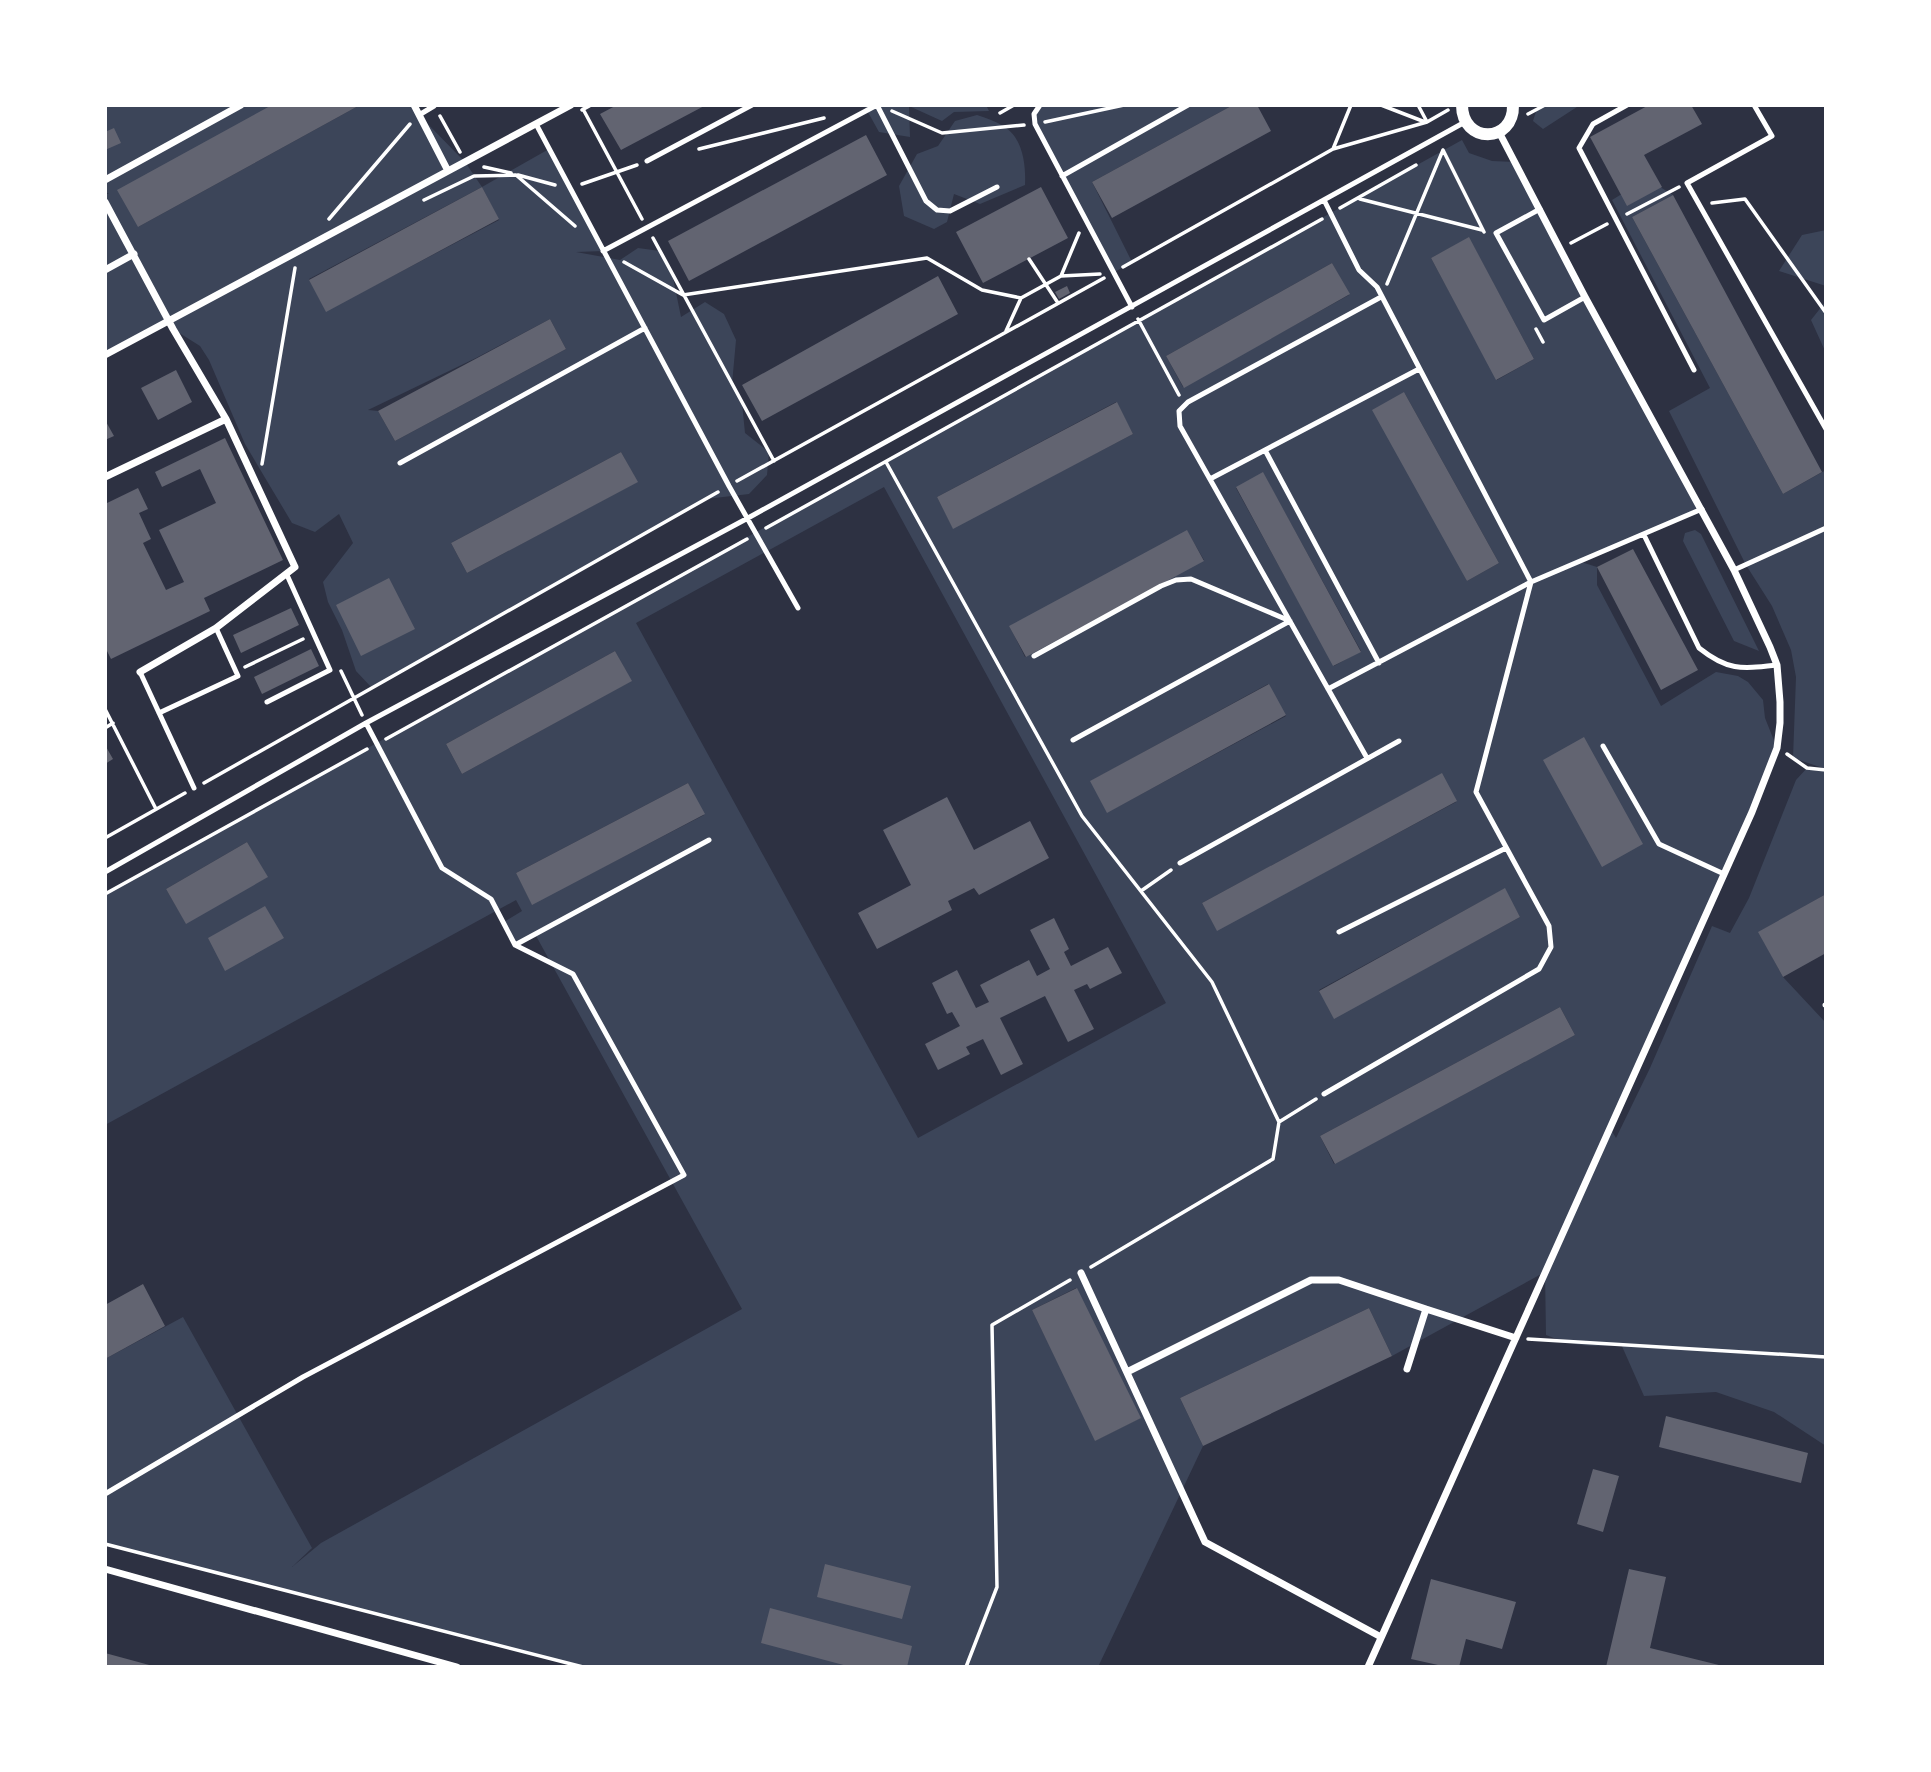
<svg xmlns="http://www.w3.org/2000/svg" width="1931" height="1772" viewBox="0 0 1931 1772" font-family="'Source Serif 4',serif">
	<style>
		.green { fill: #3c4559; fill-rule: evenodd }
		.building { fill: #626471 }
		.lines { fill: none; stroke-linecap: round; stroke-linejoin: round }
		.path { stroke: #fff; stroke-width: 3.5 }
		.service { stroke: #fff; stroke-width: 5 }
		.minor { stroke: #fff; stroke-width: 7 }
		.tertiary { stroke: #fff; stroke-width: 12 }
	</style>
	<rect width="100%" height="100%" fill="#2d3142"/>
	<!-- green -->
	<path class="green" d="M105,105H272L138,227L360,105H414L419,115L465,162L482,187L549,149L603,251L576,252L620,260L638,248L660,251L672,273L681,317L705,302L724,314L736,340L732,384L742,403L745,433L769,452L767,475L749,494L706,499L372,688L356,671L342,630L328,602L323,582L353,543L339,514L315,532L292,523L245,444L209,360L200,346L173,329L169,321L105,355V195L109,193H105ZM482,187L499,220L326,311L309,279ZM550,319L566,349L395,441L378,411L368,410L476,358ZM621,452L637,482L467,573L451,543Z
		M864,105H986L989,111L954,112L942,121L909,106L910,137L879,132Z
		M1040,105H1233L1092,182L1132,262L1113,273L1035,124L1034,114Z
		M1538,105H1580L1543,129L1533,121Z
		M977,115C986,118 995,121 1003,126C1023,137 1026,165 1025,185L980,204L954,194L947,222L934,229L904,216L899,186L917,154L938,146L955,121Z
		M1462,140L1469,153L1492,161L1515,162L1702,509L1581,562L1597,567V585L1661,706L1716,672L1738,676L1748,682L1763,700L1765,718L1777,748L1610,1128L1616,1138L1650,1068L1712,926L1730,933L1749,898L1796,780L1807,768L1826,771V894L1759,932L1783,977L1826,1023V1446L1774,1412L1716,1392L1644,1396L1621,1344C1589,1348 1575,1346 1546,1335L1545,1272L1392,1356L1369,1308L1180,1398L1203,1446L1098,1667H583L105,1544V1359L183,1317L312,1548L292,1567L321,1543L742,1309L535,934L515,945L504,922L522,911L516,900L105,1125V894ZM1469,238L1534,359L1497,380L1431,258ZM1332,263L1349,295L1183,387L1166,356ZM1404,392L1499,563L1467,581ZM1116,402L1133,434L953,528L937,497ZM1263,473L1361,651L1334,666L1236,488ZM884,487L1166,1003L918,1138L636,623ZM1187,531L1204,560L1025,657L1010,627ZM615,651L631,681L462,774L446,744ZM1268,684L1286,716L1108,812L1091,781ZM1441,774L1456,802L1217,930L1202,903ZM688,783L704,815L532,904L516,873ZM247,842L267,877L186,923L166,889ZM1504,889L1520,917L1334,1018L1319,990ZM1560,1007L1575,1035L1334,1164L1320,1136ZM1076,1288L1140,1418L1096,1440L1032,1310Z
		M1657,185L1673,195L1632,217L1783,494L1826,470V769L1793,758L1796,677L1791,650L1772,606L1746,565L1669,411L1710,388L1612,200L1625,192Z
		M1826,230V286L1779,271L1802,235Z
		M1826,301V353L1811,320Z
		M1695,530L1701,534L1759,651L1734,641L1683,541L1685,533Z"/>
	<!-- building -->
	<path class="building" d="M272,105H360L138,227L117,190Z
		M617,105H706L621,150L600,114Z
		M1233,105H1257L1271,131L1112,218L1092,182Z
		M1649,105H1691L1702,124L1644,155L1662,187L1627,206L1590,137Z
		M114,128L121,143L105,150V132Z
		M866,135L887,175L689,281L668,241Z
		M482,187L499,219L326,312L309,280Z
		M1041,187L1068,238L983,283L956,232Z
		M1673,195L1822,472L1783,494L1632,217Z
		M1469,237L1534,359L1496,380L1431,258Z
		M1332,263L1350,294L1184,388L1166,356Z
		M938,276L958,314L762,421L742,385Z
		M1067,286L1070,293L1059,299L1055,292Z
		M550,319L566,349L395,441L378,411Z
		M176,370L192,402L158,420L141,388Z
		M1404,392L1499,563L1467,581L1372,410Z
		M1117,402L1133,434L953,529L937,497Z
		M105,420L114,436L105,440Z
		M225,438L283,560L204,598L210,611L111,659L105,647V504L138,488L148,509L139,513L151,539L143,543L166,590L184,582L159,530L216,503L200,469L162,487L155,472Z
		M621,452L638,482L467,573L451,543Z
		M1263,472L1361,652L1333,666L1236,487Z
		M1187,530L1204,561L1026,657L1009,626Z
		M1633,549L1698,670L1661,690L1597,567Z
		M389,578L415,629L361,656L336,605Z
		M291,608L299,625L241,653L233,635Z
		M311,649L319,666L262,694L254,677Z
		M615,651L632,681L462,774L446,744Z
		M1269,684L1286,715L1107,813L1090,781Z
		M1584,737L1643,844L1602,867L1543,760Z
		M105,745L113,759L105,764Z
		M1442,773L1457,801L1217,931L1202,903Z
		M688,783L705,814L532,905L516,873Z
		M947,797L974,850L1030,821L1049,858L979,895L974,888L948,901L952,910L877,949L858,913L911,885L883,830Z
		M247,842L268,877L186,924L166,889Z
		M1505,888L1520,917L1334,1019L1319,991Z
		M1826,894V953L1783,977L1758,932Z
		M265,906L284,938L225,971L208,938Z
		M1054,918L1069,949L1064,952L1071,966L1108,947L1122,973L1090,989L1087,984L1074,990L1094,1029L1068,1042L1045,996L1000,1018L1023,1064L1001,1075L983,1039L966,1047L970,1054L938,1070L925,1044L960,1026L952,1012L947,1014L932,983L957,970L976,1008L989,1002L980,985L1029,960L1037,976L1050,969L1030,930Z
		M1560,1007L1575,1035L1335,1164L1320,1136Z
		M143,1284L165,1326L105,1359V1305Z
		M1077,1288L1141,1418L1095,1441L1032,1310Z
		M1369,1308L1392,1356L1203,1446L1180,1398Z
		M1666,1416L1808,1453L1801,1483L1659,1447Z
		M1593,1469L1619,1476L1603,1532L1577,1524Z
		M825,1564L911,1586L902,1619L817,1597Z
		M1629,1569L1666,1577L1650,1648L1727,1667H1606Z
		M1431,1579L1516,1602L1502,1649L1466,1639L1459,1667H1447L1411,1659Z
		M770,1608L912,1646L907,1667H851L761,1643Z
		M105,1653L153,1666L152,1667H105Z"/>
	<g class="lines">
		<!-- path -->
		<path class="path" d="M1381,105L1425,122
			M1418,105L1426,120
			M583,109L642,219
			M582,110L591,105
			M892,111L942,133L1024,125
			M1000,113L1014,105
			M1528,114L1545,105
			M440,116L460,152
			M1045,122L1124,105
			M699,149L824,118
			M1333,149L1351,105
			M1443,150L1484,232
			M484,167L511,173
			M518,175L555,185
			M475,176L516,175L575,226
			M582,184L637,165
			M1360,199L1482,230
			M424,200L474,176
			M1712,203L1745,199L1826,313
			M1340,208L1416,165
			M1627,214L1679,187
			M329,219L410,124
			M653,238L774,461
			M1571,243L1607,224
			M1029,259L1058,303
			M624,262L683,295L927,258L982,290L1021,298L1061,276L1079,233
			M1123,267L1333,149L1427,122L1448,110
			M1061,276L1100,274
			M1387,284L1443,150
			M1138,319L1179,395
			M1536,329L1543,342
			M1006,331L1021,298
			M886,462L1082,816L1212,982L1279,1122L1273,1159L1091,1267
			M262,464L295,268
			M737,481L1104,278
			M766,528L1322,219
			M245,667L303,639
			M341,671L362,715
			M105,709L156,809
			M105,728L113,723
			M386,739L747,539
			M1787,754L1807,768L1826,770
			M204,783L718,492
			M105,838L185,793
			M1141,891L1171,870
			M105,894L367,749
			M1279,1122L1316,1099
			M1528,1339L1826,1357
			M105,1544L583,1667
			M966,1667L997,1587L992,1325L1070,1280"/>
		<!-- service -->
		<path class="service" d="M877,105L926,201L937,210L950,211L997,187
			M1040,105L1034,114L1035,124L1132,307
			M1627,105L1593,124L1579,148L1694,370
			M1754,105L1772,136L1687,183L1826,429
			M419,115L434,106
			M536,124L729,486L798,608
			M647,161L752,105
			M1062,176L1188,105
			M1324,200L1359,270L1377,287L1531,582L1328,689
			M1540,209L1496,233L1544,320L1585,297
			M603,251L877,105
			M1265,450L1379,663
			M400,463L645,328
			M1210,479L1419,369
			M1644,535L1699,648C1728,671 1741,669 1777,665
			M1734,570L1826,528
			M1034,656L1161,586L1176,580L1191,579L1290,621
			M140,672L194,788
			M267,702L330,670L287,575
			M159,713L238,676L216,628
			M366,723L442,868L491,899L515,945L709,840
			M1073,740L1290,621
			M1603,746L1659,844L1724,874
			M1367,758L1180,426L1179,411L1188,402L1381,297
			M1180,863L1399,741
			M105,872L366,723L748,518L1465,122
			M1339,932L1506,848
			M1825,1005H1826
			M1324,1094L1539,969L1551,947L1549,926L1476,792L1531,582L1702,509
			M105,1494L303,1377L684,1175L573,974L515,945"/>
		<!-- minor -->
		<path class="minor" d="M414,105L448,171
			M105,180L241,105
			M105,202L173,329L226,419L295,567L216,628L140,672
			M105,270L134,254
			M105,355L571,105
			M105,477L226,419
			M1081,1273L1205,1542L1381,1637
			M1407,1369L1426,1309L1516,1338
			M1127,1372L1311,1280H1339L1426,1309
			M105,1569L457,1667
			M1368,1667L1752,812L1777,748L1780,723V702L1777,665L1770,647L1734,570L1585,297L1499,132"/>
		<!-- tertiary -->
		<path class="tertiary" d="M1462,105C1462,144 1514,144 1513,105"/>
	</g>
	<!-- border -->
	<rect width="1931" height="1772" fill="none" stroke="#ffffff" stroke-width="214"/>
</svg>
